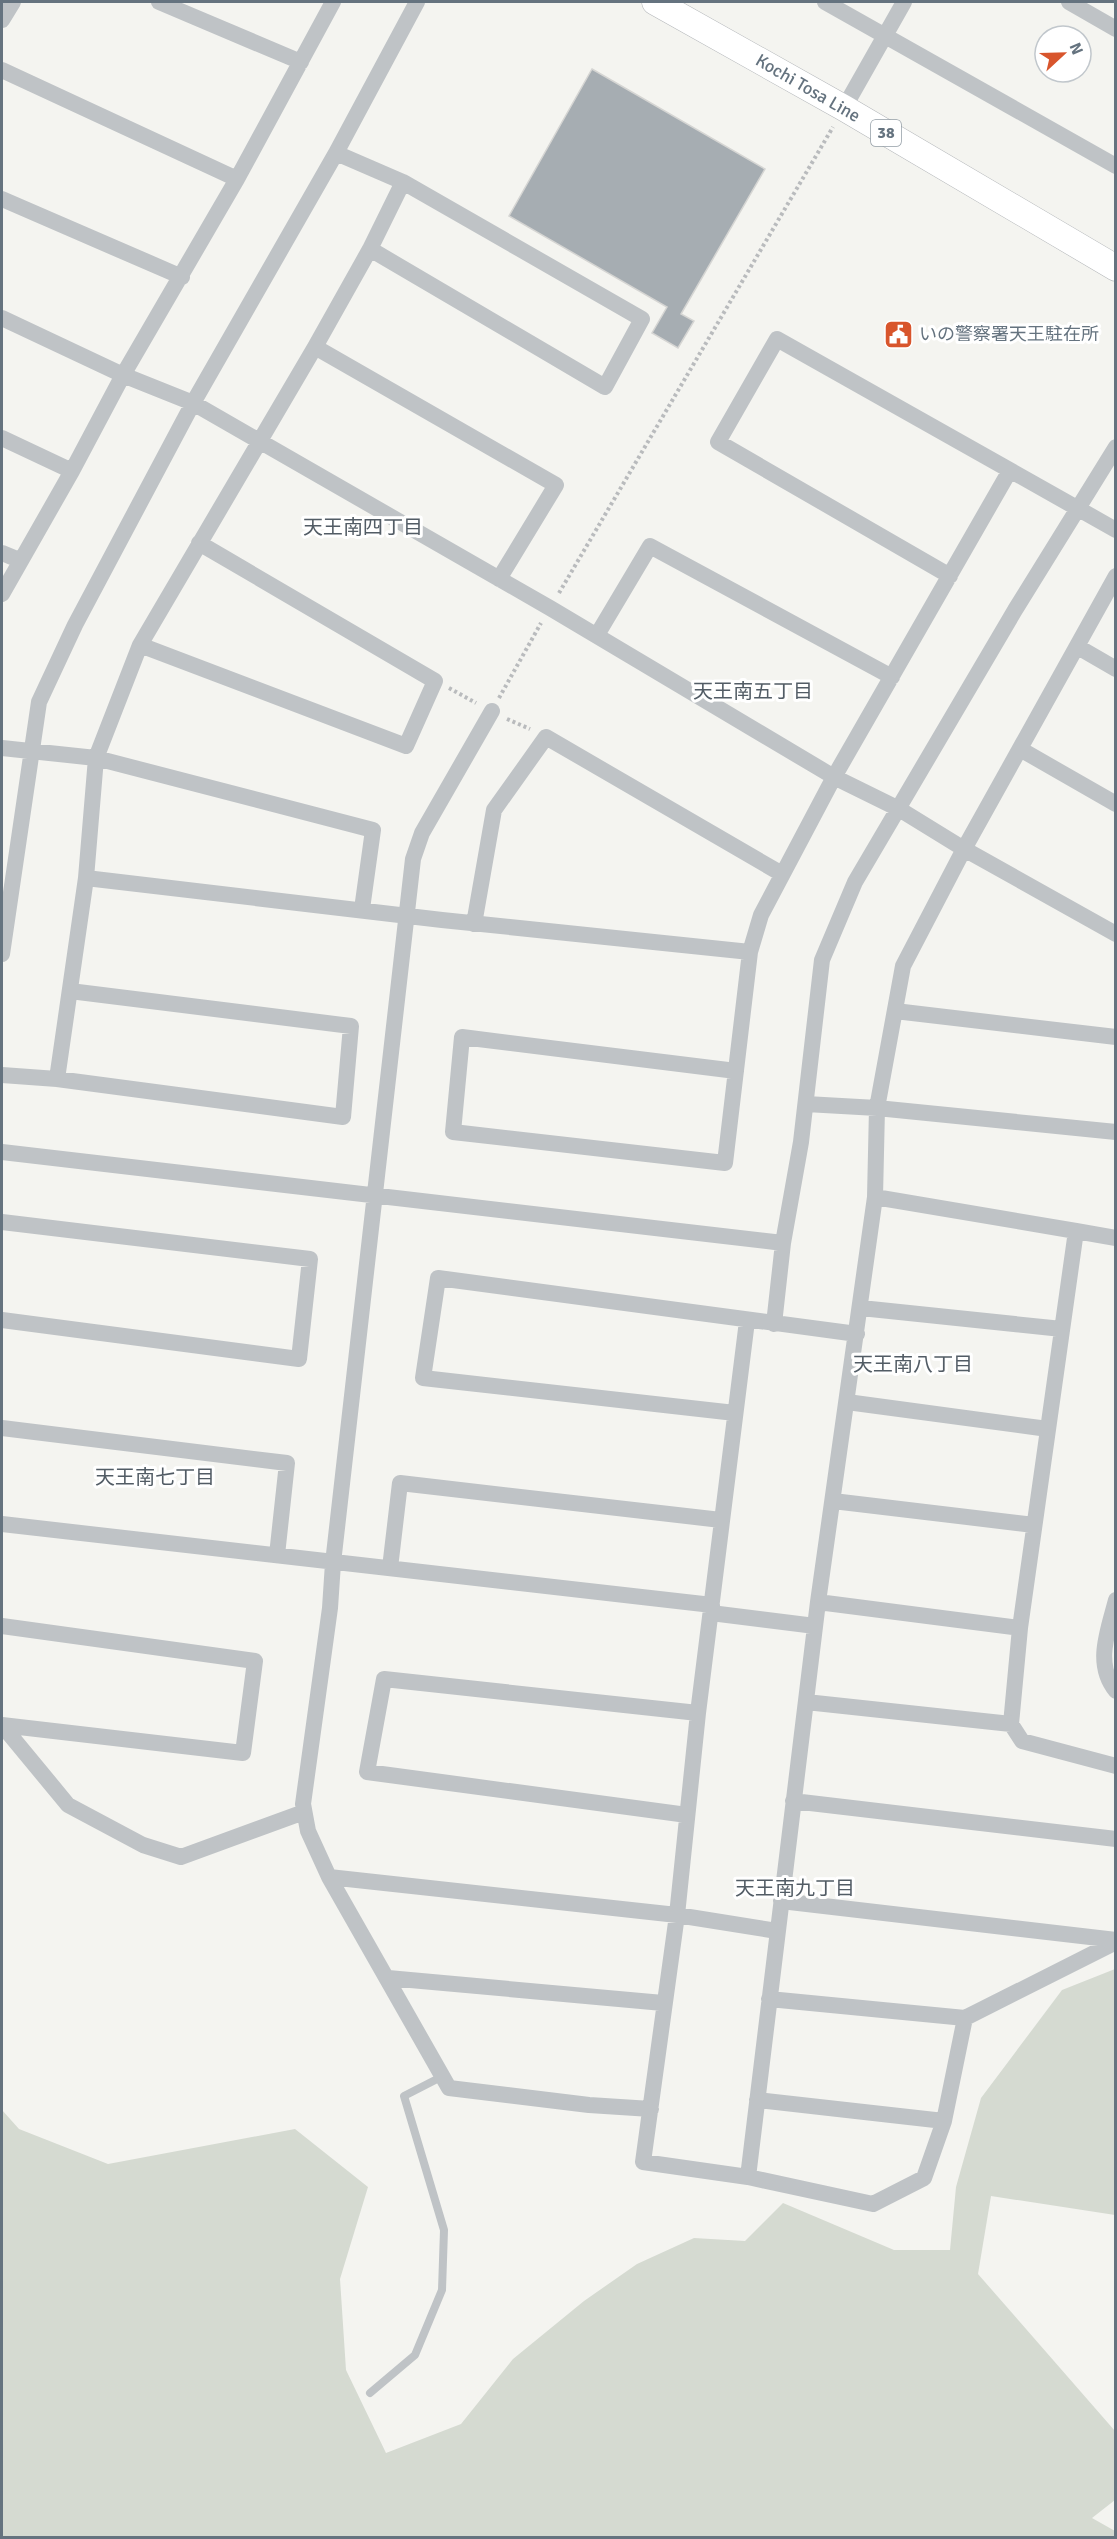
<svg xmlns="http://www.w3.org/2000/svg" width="1117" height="2539" viewBox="0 0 1117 2539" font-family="Signika,'Noto Sans JP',sans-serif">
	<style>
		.green { fill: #d5dad1 }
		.building { fill: #a6adb2; stroke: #d5d5d3; stroke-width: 1.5 }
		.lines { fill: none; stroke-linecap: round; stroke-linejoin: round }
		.primary-casing { stroke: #b3b6b9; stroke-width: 27 }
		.path { stroke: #b9bbbd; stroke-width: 4; stroke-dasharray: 3 3; stroke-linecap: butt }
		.service { stroke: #bfc3c6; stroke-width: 8 }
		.minor { stroke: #bfc3c6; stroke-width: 16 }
		.primary { stroke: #fff; stroke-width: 26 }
		.labels { text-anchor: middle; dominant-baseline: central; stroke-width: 6; stroke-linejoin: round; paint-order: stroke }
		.shield { fill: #fff; stroke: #939da5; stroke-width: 1.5 }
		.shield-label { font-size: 16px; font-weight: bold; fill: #65737f }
		.street-label { font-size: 18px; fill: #65737f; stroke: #fff }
		.poi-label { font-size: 18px; fill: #65737f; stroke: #fff; text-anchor: start }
		.neighbourhood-label { font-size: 20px; fill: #525c65; stroke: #fff }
	</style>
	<rect width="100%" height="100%" fill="#f4f4f0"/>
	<!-- green -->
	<path class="green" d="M1115,1969V2215L991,2196L978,2274L1115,2431V2500L1092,2518L1115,2531V2537H2V2110L19,2129L108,2164L295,2129L368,2187L340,2279L346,2370L386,2453L461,2424L513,2359L584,2301L637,2264L694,2238L745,2241L783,2203L894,2250H950L956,2187L981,2098L1062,1990Z"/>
	<!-- building -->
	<path class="building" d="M592,69L765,169L681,314L694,321L678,348L652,333L667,307L509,216Z"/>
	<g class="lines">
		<defs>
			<path id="primary" d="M655,2L844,108L1116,268"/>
		</defs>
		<!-- primary casing -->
		<use href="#primary" class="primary-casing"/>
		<!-- path -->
		<path class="path" d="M559,593L833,127
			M449,688L476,703
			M499,698L541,623
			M507,719L530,729"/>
		<!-- service -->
		<path class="service" d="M370,2393L415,2355L442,2290L444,2230L404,2096L443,2076"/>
		<!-- minor -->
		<path class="minor" d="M159,2L301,62
			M825,2L1116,166
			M1069,2L1116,29
			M2,20L13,2
			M2,70L237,179
			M844,108L904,2
			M336,153L403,182L642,319L605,387L370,249
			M2,199L182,277
			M2,318L123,375L193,403L550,608L834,777L899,809L964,849L1116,934
			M315,347L556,485L499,579
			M2,438L72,471
			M2,553L19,560
			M950,576L718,442L777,339L1116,530
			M2,594L72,471L123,375L237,179L333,2
			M597,635L650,546L892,677
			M140,645L406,746L435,681L199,543
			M1078,647L1116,669
			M492,711L422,833L413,859L333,1563L330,1608L303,1804L308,1831L329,1877L449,2088L589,2105L651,2109
			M2,748L96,758L373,830L362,909
			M1020,749L1116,804
			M86,878L442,920L750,952
			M474,924L494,810L546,737L782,874
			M2,954L39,702L75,625L193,403L336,153L417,2
			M895,1011L1116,1037
			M736,1071L462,1037L453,1132L725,1163L750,952L761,915L834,777L1009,472
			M2,1075L57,1079L343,1117L351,1026L70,991
			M57,1079L86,878L96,758L140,645L315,347L370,249L403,182
			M806,1104L877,1108L1116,1132
			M2,1152L783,1243
			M875,1197L1076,1231
			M2,1222L310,1259L299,1359L2,1320
			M1116,1238L1076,1231L1020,1628L1011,1724L1022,1741L1116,1766
			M861,1308L1062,1329
			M747,1321L698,1713L677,1915L643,2162L748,2177L873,2204L924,2178L944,2121L965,2018L1116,1942
			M774,1324L783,1243L801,1142L822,960L855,882L1015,610L1116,447
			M847,1402L1048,1429
			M735,1413L423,1378L438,1278L857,1334
			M2,1428L287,1463L277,1555
			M833,1501L1034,1525
			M2,1524L712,1605
			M390,1568L400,1483L721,1520
			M1116,1600C1108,1631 1094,1664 1116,1691
			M818,1602L1020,1628
			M711,1613L815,1626
			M2,1626L255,1661L243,1753L2,1725
			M806,1702L1011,1724
			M2,1725L68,1805L143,1845L181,1857L304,1812
			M793,1801L1116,1839
			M687,1815L367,1772L384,1679L698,1713
			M329,1877L677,1915L777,1931
			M781,1901L1116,1940
			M388,1978L663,2003
			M769,1999L965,2018
			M757,2100L944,2121
			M748,2177L818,1602L875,1197L877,1108L903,966L964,849L1116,576"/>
		<!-- primary -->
		<use href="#primary" class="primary"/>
	</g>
	<!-- icons -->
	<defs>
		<symbol id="civic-square" viewBox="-11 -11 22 22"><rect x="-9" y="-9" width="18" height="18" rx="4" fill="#d8552c" stroke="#fff"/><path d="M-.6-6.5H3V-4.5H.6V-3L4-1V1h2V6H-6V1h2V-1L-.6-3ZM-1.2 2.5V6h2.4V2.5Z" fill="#fff"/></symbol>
	</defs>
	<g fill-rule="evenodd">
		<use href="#civic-square" x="882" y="318" width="33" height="33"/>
	</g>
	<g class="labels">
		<!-- shield labels -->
		<rect class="shield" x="871" y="120" width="30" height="26" rx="4.5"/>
		<g class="shield-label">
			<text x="886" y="133">38</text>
		</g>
		<!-- street labels -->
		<g class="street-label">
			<text transform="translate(808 88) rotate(30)">Kochi Tosa Line</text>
		</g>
		<!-- poi labels -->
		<g class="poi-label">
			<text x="919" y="334">いの警察署天王駐在所</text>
		</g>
		<!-- neighbourhood labels -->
		<g class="neighbourhood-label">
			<text x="363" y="527">天王南四丁目</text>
			<text x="753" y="691">天王南五丁目</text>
			<text x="913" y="1364">天王南八丁目</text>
			<text x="155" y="1477">天王南七丁目</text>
			<text x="795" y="1888">天王南九丁目</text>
		</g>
	</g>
	<!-- border -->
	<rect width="1117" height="2539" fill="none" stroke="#65737f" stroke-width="6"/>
	<!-- north arrow -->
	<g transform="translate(1063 54) rotate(68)"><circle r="28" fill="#ffffff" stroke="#c1c7cc" stroke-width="1.5"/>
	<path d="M0-4.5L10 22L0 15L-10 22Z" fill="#d8552c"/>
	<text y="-9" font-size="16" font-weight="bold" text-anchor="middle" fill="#65737f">N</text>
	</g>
</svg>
